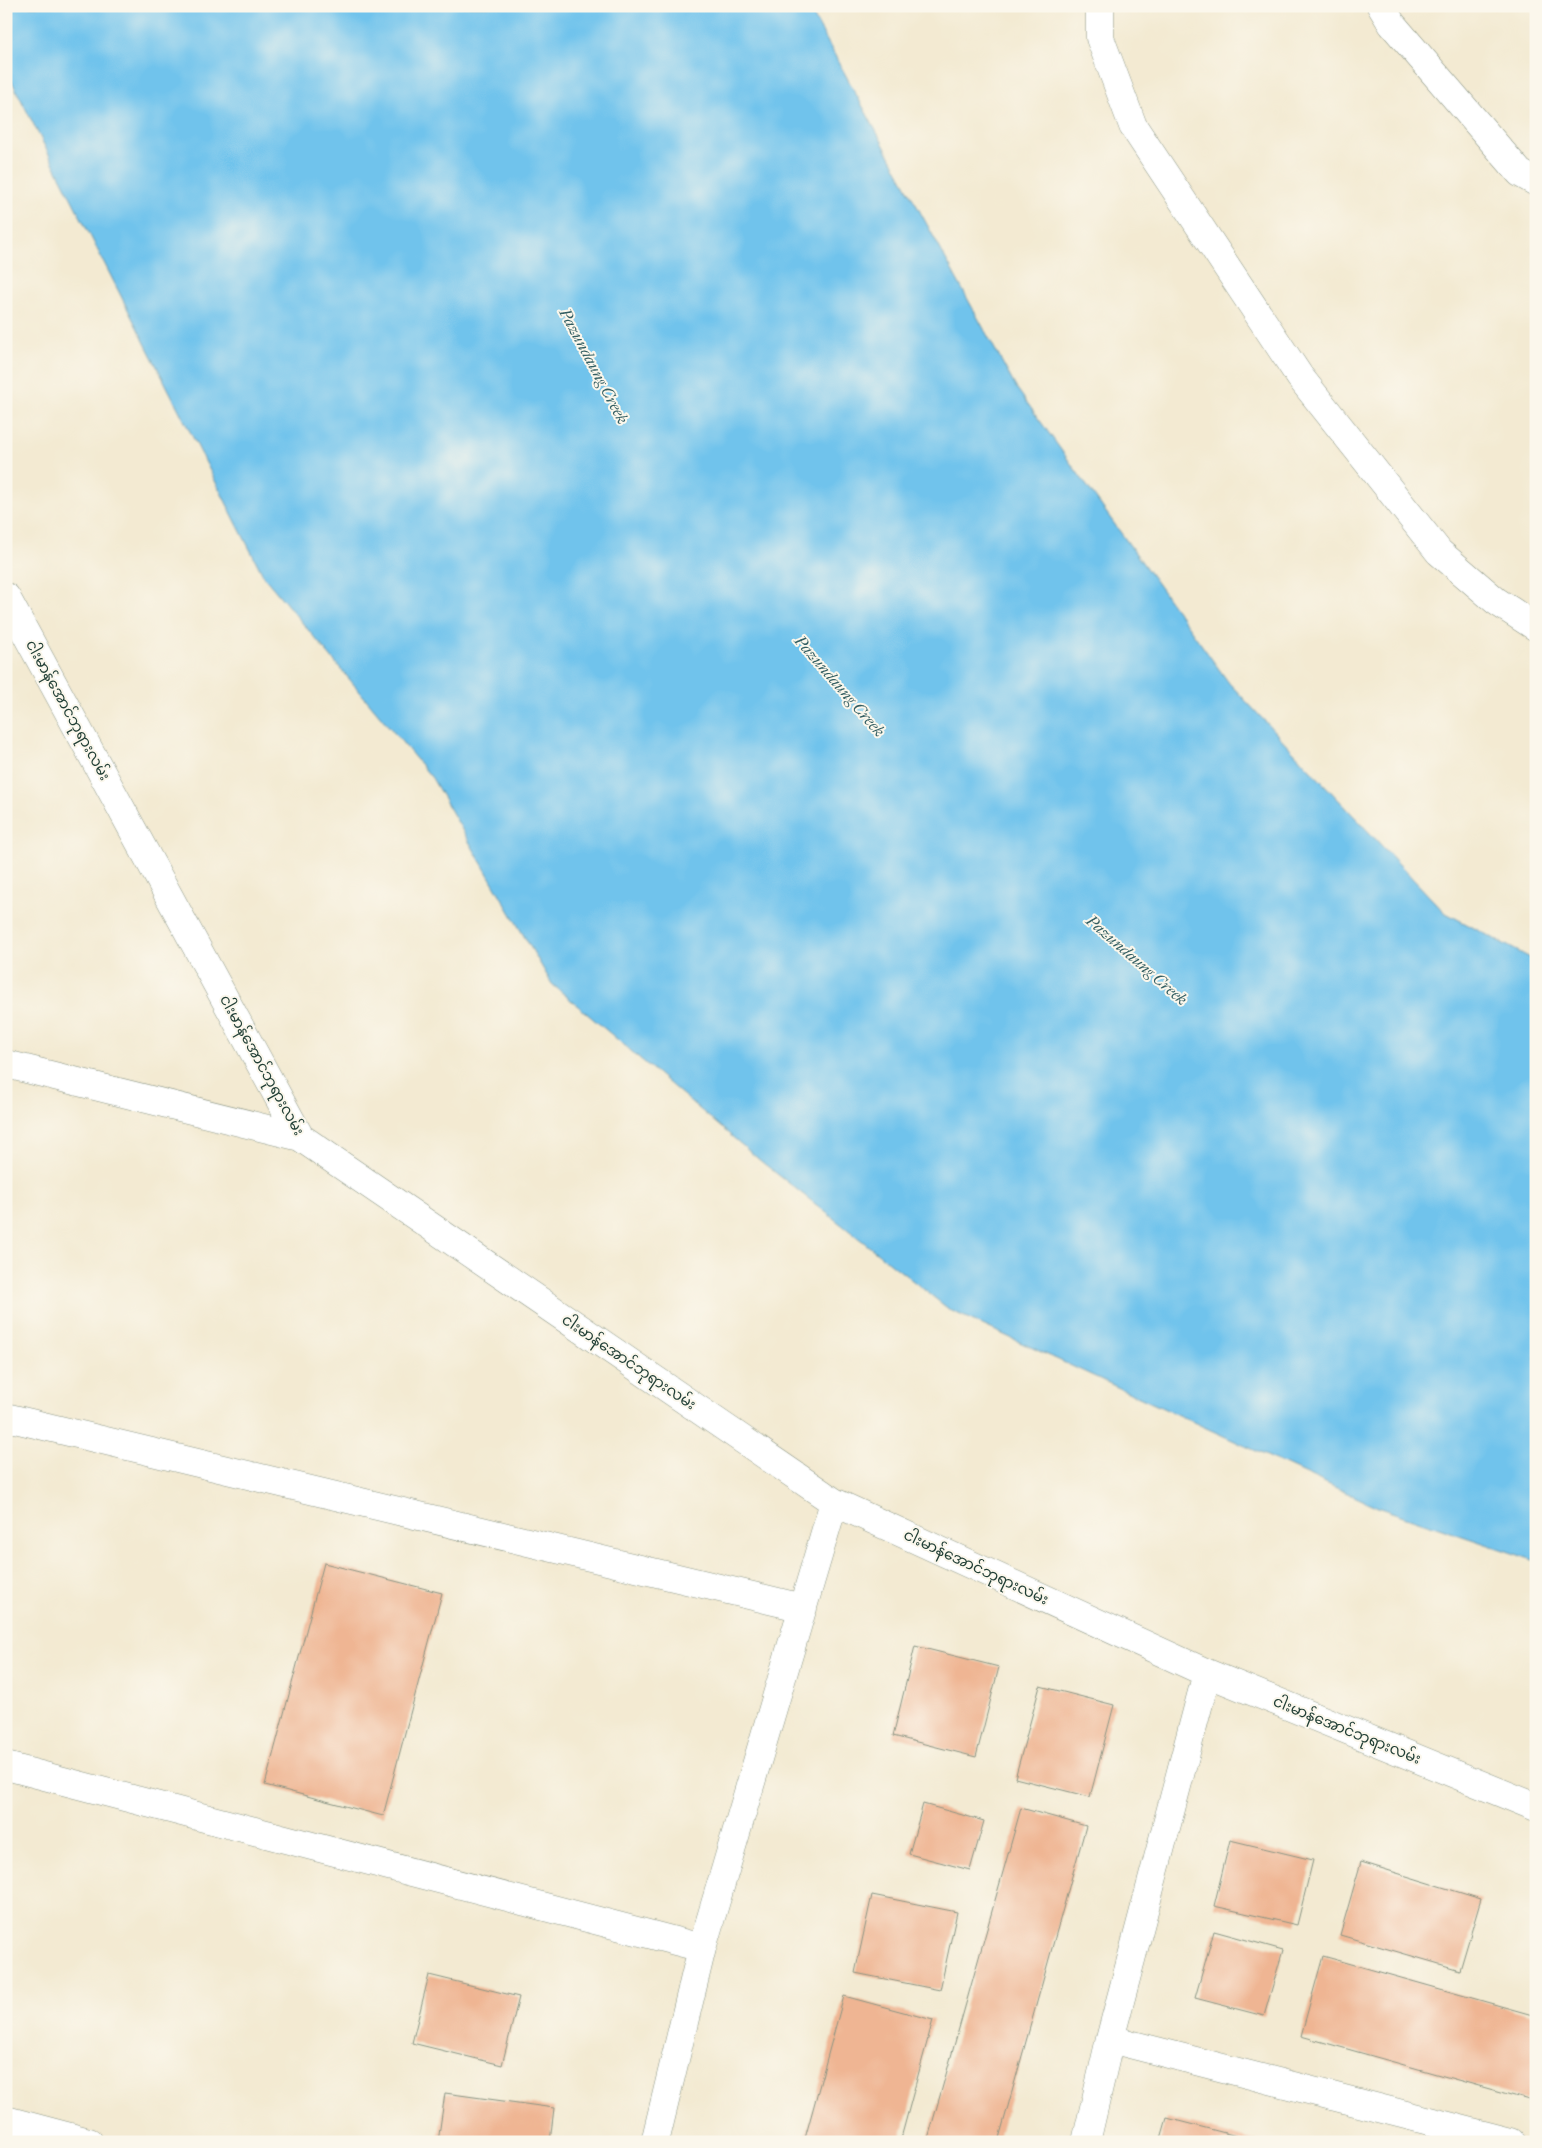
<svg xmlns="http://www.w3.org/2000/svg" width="1542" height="2148" viewBox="0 0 1542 2148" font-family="'IM FELL French Canon','Noto Sans Myanmar',serif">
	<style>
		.water { fill: #70c3ec; stroke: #488090 }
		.building { fill: #efb593 }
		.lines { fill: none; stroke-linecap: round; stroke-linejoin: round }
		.minor-casing { stroke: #899483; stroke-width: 29 }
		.minor { stroke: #fff; stroke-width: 28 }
		.labels { text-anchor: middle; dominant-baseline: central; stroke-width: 4; stroke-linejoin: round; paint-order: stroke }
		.street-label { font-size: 15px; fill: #1f3d34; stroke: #fbf7ec }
		.water-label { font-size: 16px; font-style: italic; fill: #335e62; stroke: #fbf7ec }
	</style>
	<rect width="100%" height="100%" fill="#fbf7ec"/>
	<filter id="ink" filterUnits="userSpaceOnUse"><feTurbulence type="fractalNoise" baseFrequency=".02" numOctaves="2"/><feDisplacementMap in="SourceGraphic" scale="10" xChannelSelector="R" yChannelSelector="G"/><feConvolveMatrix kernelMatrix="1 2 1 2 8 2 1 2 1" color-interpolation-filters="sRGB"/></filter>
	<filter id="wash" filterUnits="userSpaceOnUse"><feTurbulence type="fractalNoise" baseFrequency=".0096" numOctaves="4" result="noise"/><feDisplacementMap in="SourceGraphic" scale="20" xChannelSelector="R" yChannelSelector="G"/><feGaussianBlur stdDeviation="1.12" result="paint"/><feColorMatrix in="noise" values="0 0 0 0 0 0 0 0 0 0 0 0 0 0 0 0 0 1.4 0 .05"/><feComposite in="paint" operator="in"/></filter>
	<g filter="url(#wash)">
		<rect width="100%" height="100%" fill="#f3ead2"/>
		<!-- water -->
		<path class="water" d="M6,6H808L1015,386L1229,683L1444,912L1536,961V1561L1380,1508L950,1310L762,1162L552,984L432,778L264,577L6,70Z"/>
		<g id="blocks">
			<!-- building -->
			<path class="building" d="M324,1563L442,1593L383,1816L265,1785Z
				M915,1646L999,1667L976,1757L893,1736Z
				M1040,1686L1114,1705L1090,1797L1015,1778Z
				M923,1804L984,1821L970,1870L909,1854Z
				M1021,1808L1086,1826L998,2142H927Z
				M1230,1840L1313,1860L1297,1925L1214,1906Z
				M1361,1862L1481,1899L1460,1970L1340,1935Z
				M872,1895L957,1912L940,1990L855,1973Z
				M1214,1931L1283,1950L1264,2016L1195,1998Z
				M1323,1956L1536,2016V2102L1301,2036Z
				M429,1975L519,1997L502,2065L412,2043Z
				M844,1996L933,2020L900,2142H804Z
				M445,2093L554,2108L550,2142H438Z
				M1167,2118L1256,2141V2142H1160Z"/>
		</g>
	</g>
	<g filter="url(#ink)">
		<use href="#blocks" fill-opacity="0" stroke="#899483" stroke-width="1"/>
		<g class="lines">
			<defs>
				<path id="minor" d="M1100,6V38L1133,126L1300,377L1439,552L1496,601L1536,627
					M1381,6L1392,24L1520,173L1536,182
					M6,597L300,1137L834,1502L1207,1673L1536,1807
					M6,1064L300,1137
					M6,1417L803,1608
					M6,1766L702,1948
					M1110,2039L1511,2142
					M6,2120L89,2142
					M655,2142L702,1948L834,1502
					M1086,2142L1110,2039L1207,1673"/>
			</defs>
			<!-- minor casing -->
			<use href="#minor" class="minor-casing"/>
			<!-- minor -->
			<use href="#minor" class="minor"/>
		</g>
	</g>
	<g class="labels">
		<!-- street labels -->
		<g class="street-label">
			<text transform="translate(68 710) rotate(61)">ငါးမာန်အောင်ဘုရားလမ်း</text>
			<text transform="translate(262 1065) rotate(61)">ငါးမာန်အောင်ဘုရားလမ်း</text>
			<text transform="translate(629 1362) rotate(34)">ငါးမာန်အောင်ဘုရားလမ်း</text>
			<text transform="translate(976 1567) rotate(25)">ငါးမာန်အောင်ဘုရားလမ်း</text>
			<text transform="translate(1347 1730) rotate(22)">ငါးမာန်အောင်ဘုရားလမ်း</text>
		</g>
		<!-- water labels -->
		<g class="water-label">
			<text transform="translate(594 366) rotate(62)">Pazundaung Creek</text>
			<text transform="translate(840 686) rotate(49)">Pazundaung Creek</text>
			<text transform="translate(1137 960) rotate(41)">Pazundaung Creek</text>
		</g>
	</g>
	<!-- margin -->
	<rect width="1542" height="2148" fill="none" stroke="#fbf7ec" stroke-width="25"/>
</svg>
